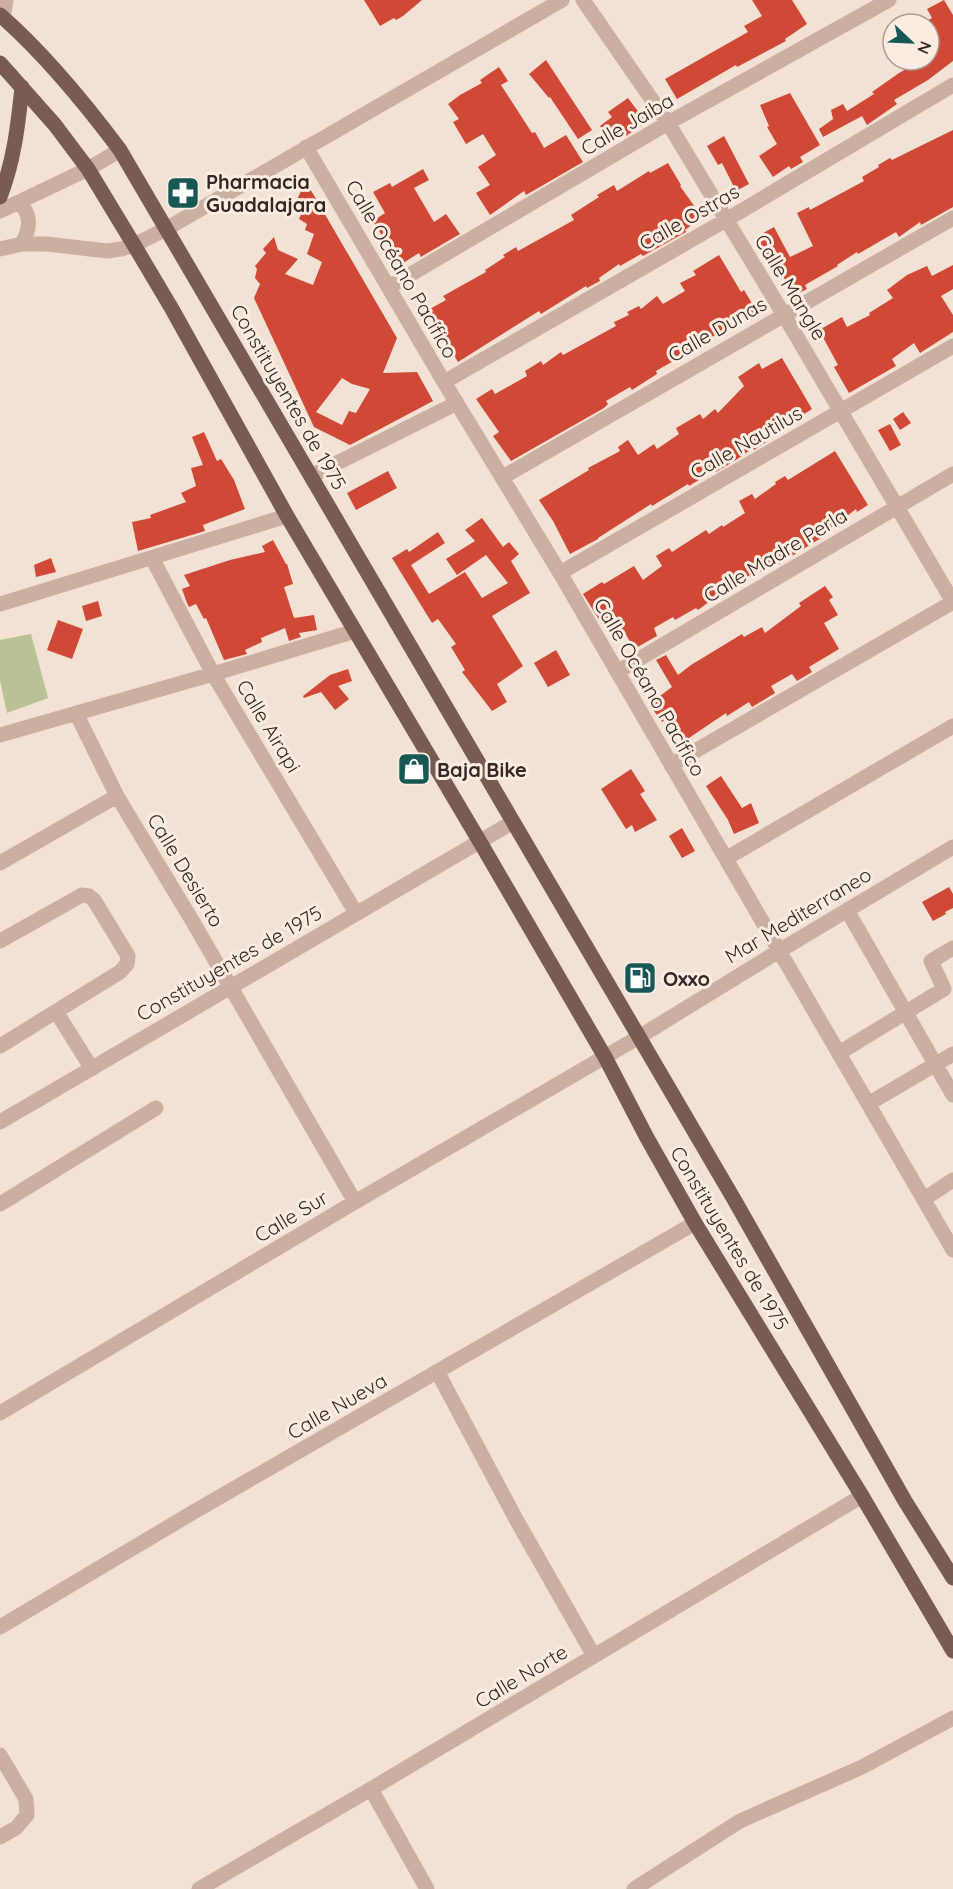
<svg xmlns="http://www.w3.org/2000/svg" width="953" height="1889" viewBox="0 0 953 1889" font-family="Quicksand,sans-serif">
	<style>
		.green { fill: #b8c295 }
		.building { fill: #cf4936; fill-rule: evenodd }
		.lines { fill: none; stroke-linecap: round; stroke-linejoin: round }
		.minor { stroke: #cbafa1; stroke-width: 15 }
		.primary { stroke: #785c54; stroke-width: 15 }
		.labels { text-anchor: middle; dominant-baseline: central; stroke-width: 6; stroke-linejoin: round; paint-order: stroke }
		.street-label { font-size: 20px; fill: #342724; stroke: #faece1 }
		.poi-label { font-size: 20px; font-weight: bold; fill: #342724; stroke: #faece1; text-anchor: start }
	</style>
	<rect width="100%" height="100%" fill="#f2e1d5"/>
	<!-- green -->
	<path class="green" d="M31,634L48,698L7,713L0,681V640Z"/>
	<!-- building -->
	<path class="building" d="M364,0H422L403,16L396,20L394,18L380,26Z
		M752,0H792L807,24L785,39L786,41L737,67L736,65L677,99L665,79L748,32L744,26L762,16Z
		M944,0L953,15V61L928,80L894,100L897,104L867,125L862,116L823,137L819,129L833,119L831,110L843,104L847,111L874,94L872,92L899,73L922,60H929V24L925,22L932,18L927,9Z
		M546,60L592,130L578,139L550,97L549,98L529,74Z
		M499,67L508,81L501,85L532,133L535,132L544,148L566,135L583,162L526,195L524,191L490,215L476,193L490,185L478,167L496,155L483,134L466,144L453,122L459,119L448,104L460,95L482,83L480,80Z
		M790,93L820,145L800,157L803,162L791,169L789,166L773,177L759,156L777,144L767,127L769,126L760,105Z
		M628,98L646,122L626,136L622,130L609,139L600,126L612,117L608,112Z
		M953,130V207L921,225L920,222L899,237L896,232L858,254L857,252L837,265L838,266L805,285L807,289L793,296L772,254L767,257L756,237L774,227L790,257L813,246L797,213L809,207L810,210L864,181L862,177L879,167L878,165L890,158L892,160Z
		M724,136L749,184L736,191L722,163L718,165L707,146Z
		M668,163L681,185L680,186L702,217L685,230L686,232L643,256L641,254L620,266L619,264L599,278L600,281L587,288L586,286L541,314L539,311L458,362L428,310L446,300L443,296L486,272L485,270L505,257L503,255L516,247L518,251L574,220L571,215L599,197L597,195L614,185L617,191L649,171L650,173Z
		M423,169L429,180L414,188L434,222L446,214L460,234L424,255L421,257L419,253L400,265L373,221L385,213L373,192L390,183L392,187Z
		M309,187L397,338L383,373L417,372L433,401L350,445L314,427L254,298L260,284L255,278L257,269L255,266L266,253L263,249L274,237L278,250L298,259L285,274L313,285L322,262L307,254L314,234L305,230L307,224L299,219L302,212L293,208L301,191ZM342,378L352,384L370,389L356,413L349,411L342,425L316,412Z
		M719,255L741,292L744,290L759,315L747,323L744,320L704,341L705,343L656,371L657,374L632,390L630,387L606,401L608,404L604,408L511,461L493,436L499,432L476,399L492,389L495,394L527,376L525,371L541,361L543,365L561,352L563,355L605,332L616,326L614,322L629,315L627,312L639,306L641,309L657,296L663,304L685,291L680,283L696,275L693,271Z
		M953,265V289L941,296L953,315V332L920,353L914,343L892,359L896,366L849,393L834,367L838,365L819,330L842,317L847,327L870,315L869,313L893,298L887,290L907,275L927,266L932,276Z
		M782,358L812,409L765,439L766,442L754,450L753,448L736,460L716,472L715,470L689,486L688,484L652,506L651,504L598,538V539L570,554L553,521L539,500L589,470L588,468L620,451L618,447L628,440L638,455L654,444L657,449L679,434L676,428L700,414L703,419L715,409L718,413L744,386L738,377L759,363L762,369Z
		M903,412L911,423L900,430L893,419Z
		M890,424L901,445L890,451L878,430Z
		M204,432L217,461L221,459L234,480L245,509L203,525L205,531L138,551L132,522L151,518L150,515L186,502L181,493L196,486L191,468L203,465L192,437Z
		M835,451L868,505L857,512L856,509L834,526L819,534L821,538L779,564L761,572L759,569L744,579L740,573L719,588L722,592L698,610L696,608L675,620L673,617L654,628L657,636L634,649L624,631L613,638L604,625L603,626L583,594L602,582L604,584L634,566L643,580L662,566L656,556L669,548L672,552L706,530L709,534L722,525L723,527L745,513L739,501L752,494L755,499L776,484L775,482L785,476L788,480Z
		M388,471L397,488L356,510L347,493Z
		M482,518L503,547L509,542L519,554L511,561L530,593L492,616L523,666L497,684L507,702L492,711L462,672L465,670L451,647L456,644L438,619L432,623L392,558L407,549L409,552L438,532L445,543L411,565L429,594L465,572L482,598L508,583L486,555L457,575L446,559L475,541L465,530Z
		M273,540L286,564H287L293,584L284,587L294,618L314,615L317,630L299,633L301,637L289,641L285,628L261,638L262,642L245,650L247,654L224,660L206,618L204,619L196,604L189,607L187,603L182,589L190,586L184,575L230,560L265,552L262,546Z
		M51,558L56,572L36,577L34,565Z
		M825,586L833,597L829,600L838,615L824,623L839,649L809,667L812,672L797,681L792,674L771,686L775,693L752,707L749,702L727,716L726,713L683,742L667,718L662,722L649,704L672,687L656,660L666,655L678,675L691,665L742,634L744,637L762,627L765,633L801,606L799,603Z
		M98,601L102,616L86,621L82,606Z
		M58,620L83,629L72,659L47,650Z
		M556,650L570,675L548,687L534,663Z
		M348,669L352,681L338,686L349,699L335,710L321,692L304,698L303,696L330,675Z
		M631,769L645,791L640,794L657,820L635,832L632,825L626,829L601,789Z
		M721,776L742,808L751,803L759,823L734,834L728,820L706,786Z
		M682,828L695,851L682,858L669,836Z
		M949,887L953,894V908L945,912L946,914L933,921L922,902Z"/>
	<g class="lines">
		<!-- minor -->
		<path class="minor" d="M583,0L668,123L784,315L953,602
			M3,18L6,0
			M306,147L444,382L560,573L953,1250
			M20,203C32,216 30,229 22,244
			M0,211L88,169L120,150
			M0,249L22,244H47L107,251L121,249L134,245L166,229L562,0
			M389,287L668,123L889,0
			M444,382L726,220L953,85
			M311,476L457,403
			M503,477L953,218
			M152,558L213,674L356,913
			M560,573L953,346
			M0,604L287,516
			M617,672L953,474
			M76,713L117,796L193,922L355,1202
			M0,735L213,674L355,631
			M671,765L953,602
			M727,858L953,726
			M0,863L117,796
			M847,910L953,1095
			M0,941L82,895L89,896L94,900L128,956L127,964L120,972L0,1046
			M57,1013L92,1069
			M839,1053L944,989L931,961L953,948
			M868,1104L953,1054
			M0,1122L513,822
			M924,1199L953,1180
			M0,1204L156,1108
			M438,1373L517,1521L594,1656
			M0,1413L355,1202L639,1037L779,951L953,847
			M0,1627L197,1510L695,1223
			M0,1755L26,1799L27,1815L16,1828L0,1837
			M371,1789L427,1889
			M199,1889L371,1789L862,1496
			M634,1889L740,1821L862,1767L953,1718"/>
		<!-- primary -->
		<path class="primary" d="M0,15C45,54 84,102 120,150L735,1201L905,1501L953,1578
			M0,63L55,125L88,169L134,245L172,309L287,516L480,842L605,1057L646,1136L695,1223L862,1496L953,1651
			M0,197C14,161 18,125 22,87"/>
	</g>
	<!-- icons -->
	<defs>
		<symbol id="pharmacy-square" viewBox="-11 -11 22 22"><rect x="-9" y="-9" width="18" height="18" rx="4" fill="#175855" stroke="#faece1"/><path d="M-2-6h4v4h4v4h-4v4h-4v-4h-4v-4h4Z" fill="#fff"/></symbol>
		<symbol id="shop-square" viewBox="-11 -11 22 22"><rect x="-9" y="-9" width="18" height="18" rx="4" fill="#175855" stroke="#faece1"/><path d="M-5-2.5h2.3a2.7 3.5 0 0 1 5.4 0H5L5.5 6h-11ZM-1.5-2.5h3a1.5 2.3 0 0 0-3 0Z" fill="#fff"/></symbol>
		<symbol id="fuel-square" viewBox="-11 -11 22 22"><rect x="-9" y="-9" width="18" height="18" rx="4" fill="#175855" stroke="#faece1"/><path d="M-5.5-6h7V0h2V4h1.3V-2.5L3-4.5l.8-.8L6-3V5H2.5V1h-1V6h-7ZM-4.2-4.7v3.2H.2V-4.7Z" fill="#fff"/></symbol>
	</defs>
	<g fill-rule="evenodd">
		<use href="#pharmacy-square" x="164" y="174" width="38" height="38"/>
		<use href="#shop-square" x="395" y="750" width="38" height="38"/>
		<use href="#fuel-square" x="621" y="959" width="38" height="38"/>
	</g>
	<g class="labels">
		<!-- street labels -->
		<g class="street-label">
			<text transform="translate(627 124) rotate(-30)">Calle Jaiba</text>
			<text transform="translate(689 217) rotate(-30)">Calle Ostras</text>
			<text transform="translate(402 269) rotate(60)">Calle Océano Pacífico</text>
			<text transform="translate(791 287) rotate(59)">Calle Mangle</text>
			<text transform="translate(717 329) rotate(-30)">Calle Dunas</text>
			<text transform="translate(289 397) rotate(60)">Constituyentes de 1975</text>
			<text transform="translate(746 442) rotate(-30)">Calle Nautilus</text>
			<text transform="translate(775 555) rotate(-31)">Calle Madre Perla</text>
			<text transform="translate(650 687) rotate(60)">Calle Océano Pacífico</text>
			<text transform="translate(269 726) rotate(59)">Calle Airapi</text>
			<text transform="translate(186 870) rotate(59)">Calle Desierto</text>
			<text transform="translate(798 915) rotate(-31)">Mar Mediterraneo</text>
			<text transform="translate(229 963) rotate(-30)">Constituyentes de 1975</text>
			<text transform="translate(291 1216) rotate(-31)">Calle Sur</text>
			<text transform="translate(730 1238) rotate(59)">Constituyentes de 1975</text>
			<text transform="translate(337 1406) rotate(-30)">Calle Nueva</text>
			<text transform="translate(521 1676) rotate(-31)">Calle Norte</text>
		</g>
		<!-- poi labels -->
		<g class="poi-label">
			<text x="206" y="181">Pharmacia<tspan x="206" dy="23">Guadalajara</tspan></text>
			<text x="437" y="769">Baja Bike</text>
			<text x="663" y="978">Oxxo</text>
		</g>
	</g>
	<!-- north arrow -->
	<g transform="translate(911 42) rotate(113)"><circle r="28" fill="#faece1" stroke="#ab9d95" stroke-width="1.5"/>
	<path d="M0-4.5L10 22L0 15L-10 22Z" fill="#175855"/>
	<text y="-9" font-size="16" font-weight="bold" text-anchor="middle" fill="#342724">N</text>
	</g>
</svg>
